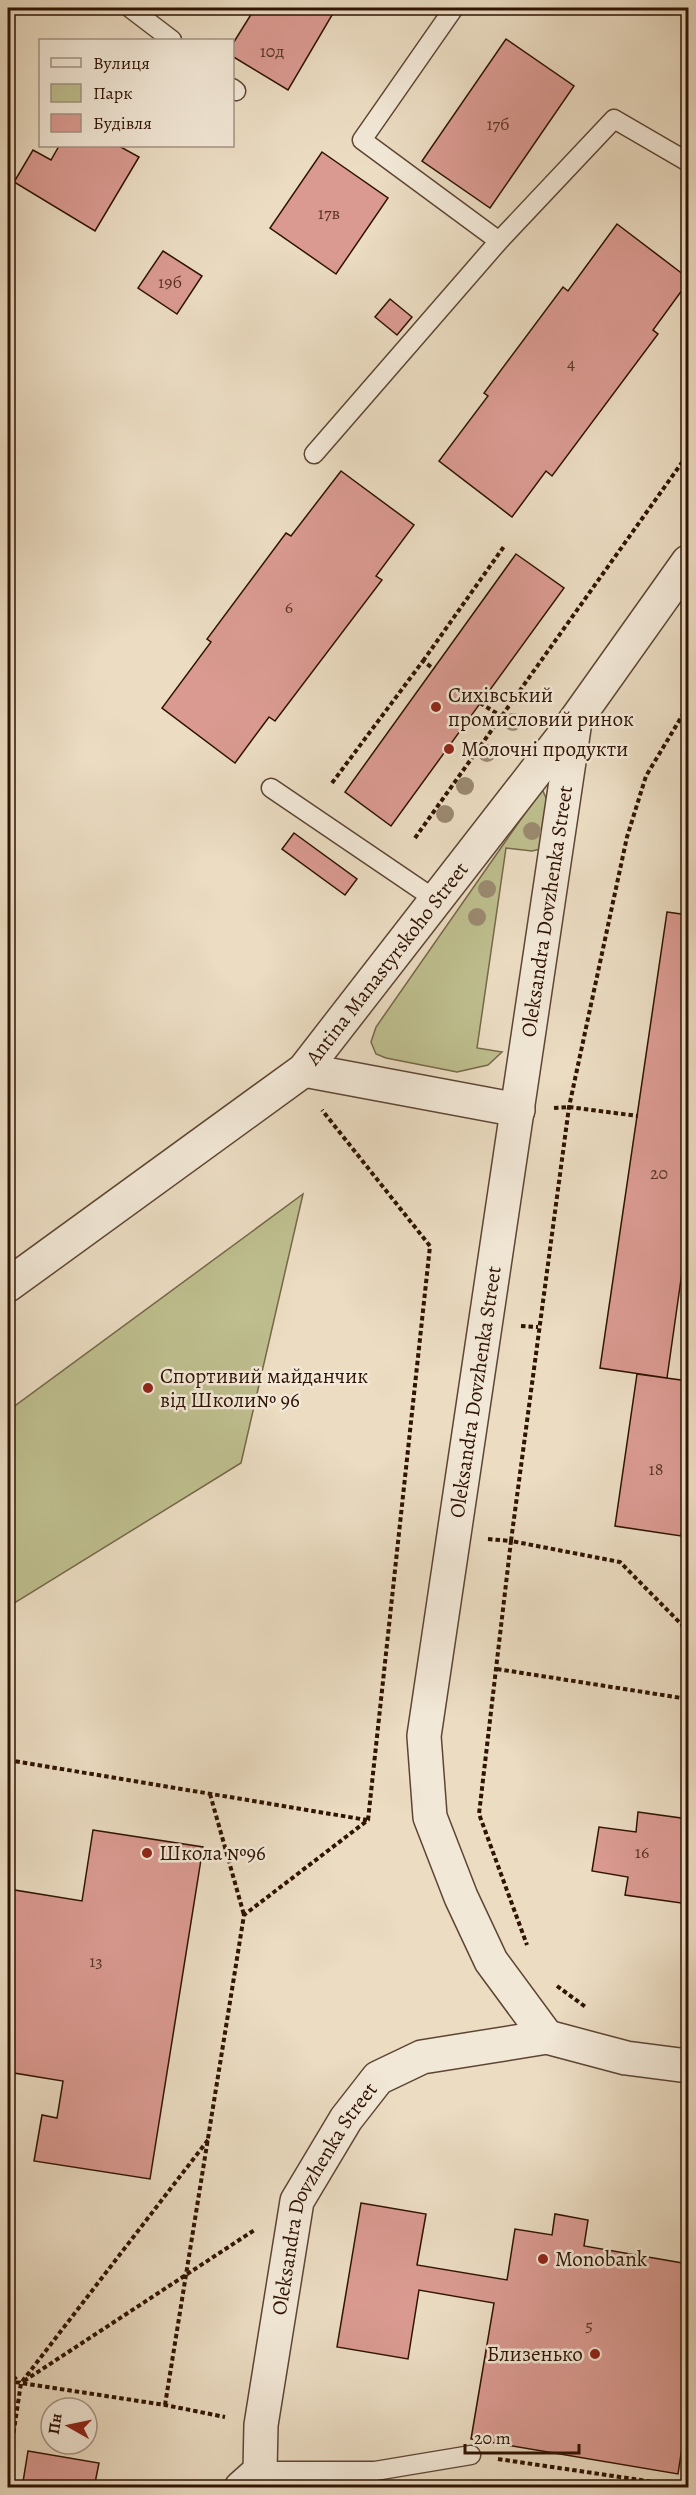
<svg xmlns="http://www.w3.org/2000/svg" width="696" height="2495" font-family="Alegreya,serif">
<style>
.green{fill:#bebe8e;stroke:#766848;stroke-width:1.5}
.building{fill:#da9a91;stroke:#2f1303;stroke-width:1.5}
.lines{fill:none;stroke-linecap:round;stroke-linejoin:round}
.service-casing{stroke:#5e4533;stroke-width:21}
.minor-casing{stroke:#5e4533;stroke-width:36}
.path{stroke:#2f1303;stroke-width:4;stroke-dasharray:4.5 3;stroke-linecap:butt}
.service{stroke:#f2e8d7;stroke-width:18}
.minor{stroke:#f2e8d7;stroke-width:33}
.tree{fill:#9b8a70}
.poi-dot{fill:#8f2418;stroke:#f2e8d7;stroke-width:2}
.labels{text-anchor:middle;stroke-width:5;stroke-linejoin:round;paint-order:stroke}
.number-label{font-size:18px;fill:#5a3526}
.poi-label{font-size:21px;fill:#2f1303;stroke:#f2e8d7;text-anchor:start}
.street-label{font-size:21px;fill:#2f1303;stroke:#f2e8d7}
</style>
<rect width="100%" height="100%" fill="#ebdcc2"/>
<filter id="stains"><feTurbulence type="fractalNoise" baseFrequency=".00333" numOctaves="4"/><feColorMatrix values="0 0 0 0 .2 0 0 0 0 .09 0 0 0 0 .02 0 0 0 .5 -.17"/></filter>
<radialGradient id="worn" r=".72"><stop offset=".6" stop-color="#630" stop-opacity="0"/><stop offset="1" stop-color="#630" stop-opacity=".3"/></radialGradient>
<path class="green" d="M542,789L547,800L541,849L532,851L506,848L477,1048L502,1052L488,1065L457,1072L386,1058L376,1054L371,1042L376,1027Z
M303,1194L241,1463L8,1607V1411Z"/>
<path class="building" d="M255,8H332L335,10L288,90L232,56V45Z
M506,39L574,86L490,208L422,161Z
M59,146H119L139,157L95,231L14,182L33,150L51,160Z
M322,152L388,198L336,274L270,228Z
M617,224L688,278V282L653,330L658,334L552,476L546,471L512,517L439,461L488,396L484,393L563,287L568,291Z
M163,251L202,276L177,314L138,288Z
M390,299L412,317L397,335L375,317Z
M341,471L414,525L376,576L382,580L275,721L269,717L235,763L162,708L211,642L207,639L286,533L291,536Z
M516,554L564,588L391,826L345,792Z
M294,833L357,879L345,895L282,849Z
M667,912L688,915V1230L667,1378L600,1368Z
M637,1374L688,1381V1486L681,1536L615,1526Z
M638,1812L688,1819V1904L625,1895L628,1877L592,1871L599,1827L636,1832Z
M93,1830L203,1847L150,2179L34,2161L42,2115L57,2118L63,2081L8,2072V1889L82,1901Z
M361,2203L426,2214L417,2265L507,2280L515,2229L552,2235L555,2214L588,2220L584,2246L688,2264V2407L678,2474L471,2439L494,2303L419,2290L408,2359L337,2347Z
M28,2451L99,2463L94,2488H22Z"/>
<g class="lines">
<g class="service-casing">
<path id="service" d="M130,8L172,40
M454,8L362,140L499,241L614,119L688,162
M232,88L236,91
M314,454L499,241
M271,788L436,900
M260,2471H375L471,2455"/>
</g>
<g class="minor-casing">
<g id="minor">
<path d="M304,1070L518,1110"/>
<path id="s1" d="M8,1285L304,1070L575,721L688,562"/>
<path id="s2" d="M547,2037L491,1961L461,1897L430,1817L424,1736L575,721"/>
<path id="s3" d="M241,2488L260,2471L261,2425L297,2201L346,2119L378,2078L422,2057L547,2037L626,2058L688,2066"/>
</g>
</g>
<path class="path" d="M423,661L505,545
M480,703L501,716
M688,706L646,776L627,837L569,1107L511,1541L620,1562L688,1631
M332,783L423,661L434,669
M415,838L688,454
M554,1108L569,1107L638,1116
M521,1326L538,1327
M488,1539L511,1541L479,1814L527,1945
M497,1669L688,1699
M8,1760L367,1820
M210,1794L244,1915
M557,1986L587,2008
M8,2371L20,2383
M8,2381L165,2405L225,2417
M24,2381L256,2229
M165,2405L244,1915L368,1820L430,1246L322,1110
M498,2459L688,2487
M8,2470L21,2383L208,2140"/>
<use href="#service" class="service"/>
<use href="#minor" class="minor"/>
</g>
<g class="tree">
<circle cx="513" cy="722" r="9"/>
<circle cx="487" cy="753" r="9"/>
<circle cx="465" cy="786" r="9"/>
<circle cx="445" cy="814" r="9"/>
<circle cx="532" cy="831" r="9"/>
<circle cx="487" cy="889" r="9"/>
<circle cx="477" cy="917" r="9"/>
</g>
<g class="poi-dot">
<circle cx="436" cy="707" r="6"/>
<circle cx="449" cy="749" r="6"/>
<circle cx="148" cy="1388" r="6"/>
<circle cx="147" cy="1853" r="6"/>
<circle cx="543" cy="2259" r="6"/>
<circle cx="595" cy="2354" r="6"/>
</g>
<g class="labels">
<g class="number-label">
<text x="272" y="57">10д</text>
<text x="498" y="130">17б</text>
<text x="329" y="219">17в</text>
<text x="170" y="288">19б</text>
<text x="571" y="369">4</text>
<text x="289" y="613">6</text>
<text x="659" y="1179">20</text>
<text x="656" y="1475">18</text>
<text x="642" y="1858">16</text>
<text x="96" y="1967">13</text>
<text x="589" y="2331">5</text>
</g>
<g class="poi-label">
<text x="448" y="702">Сихівський<tspan x="448" dy="24">промисловий ринок</tspan></text>
<text x="461" y="756">Молочні продукти</text>
<text x="160" y="1383">Спортивий майданчик<tspan x="160" dy="24">від Школи№ 96</tspan></text>
<text x="159" y="1860">Школа №96</text>
<text x="555" y="2266">Monobank</text>
<text x="583" y="2361" text-anchor="end">Близенько</text>
</g>
<g class="street-label">
<text dy="7" stroke="none"><textPath href="#s2" startOffset="1166">Oleksandra Dovzhenka Street</textPath></text>
<text dy="7" stroke="none"><textPath href="#s1" startOffset="501">Antina Manastyrskoho Street</textPath></text>
<text dy="7" stroke="none"><textPath href="#s2" startOffset="680">Oleksandra Dovzhenka Street</textPath></text>
<text dy="7" stroke="none"><textPath href="#s3" startOffset="310">Oleksandra Dovzhenka Street</textPath></text>
</g>
</g>
<rect width="696" height="2495" fill="none" stroke="#ebdcc2" stroke-width="30"/>
<rect x="9" y="9" width="678" height="2477" fill="none" stroke="#2f1303" stroke-width="3"/>
<rect x="15" y="15" width="666" height="2465" fill="none" stroke="#2f1303" stroke-width="1.5"/>
<rect x="39" y="39" width="195" height="108" fill="#f2e8d7" stroke="#a49382" stroke-width="1.5"/>
<rect x="51" y="58" width="30" height="9" fill="#f2e8d7" stroke="#a49382" stroke-width="1.5"/>
<text x="93" y="69" font-size="18" fill="#2f1303">Вулиця</text>
<rect x="51" y="84" width="30" height="18" fill="#bebe8e" stroke="#a49382" stroke-width="1.5"/>
<text x="93" y="99" font-size="18" fill="#2f1303">Парк</text>
<rect x="51" y="114" width="30" height="18" fill="#da9a91" stroke="#a49382" stroke-width="1.5"/>
<text x="93" y="129" font-size="18" fill="#2f1303">Будівля</text>
<g transform="translate(69 2426) rotate(279)"><circle r="28" fill="#f2e8d7" stroke="#a49382" stroke-width="1.5"/>
<path d="M0-4.5L10 22L0 15L-10 22Z" fill="#8f2418"/>
<text y="-9" font-size="16" font-weight="bold" text-anchor="middle" fill="#2f1303">Пн</text>
</g>
<path d="M465 2444v9h114v-9" fill="none" stroke="#2f1303" stroke-width="3"/>
<text x="474" y="2444" font-size="18" fill="#2f1303" stroke="#f2e8d7" stroke-width="4.5" paint-order="stroke">20 m</text>
<rect width="100%" height="100%" filter="url(#stains)"/>
<rect width="100%" height="100%" fill="url(#worn)"/>
</svg>
